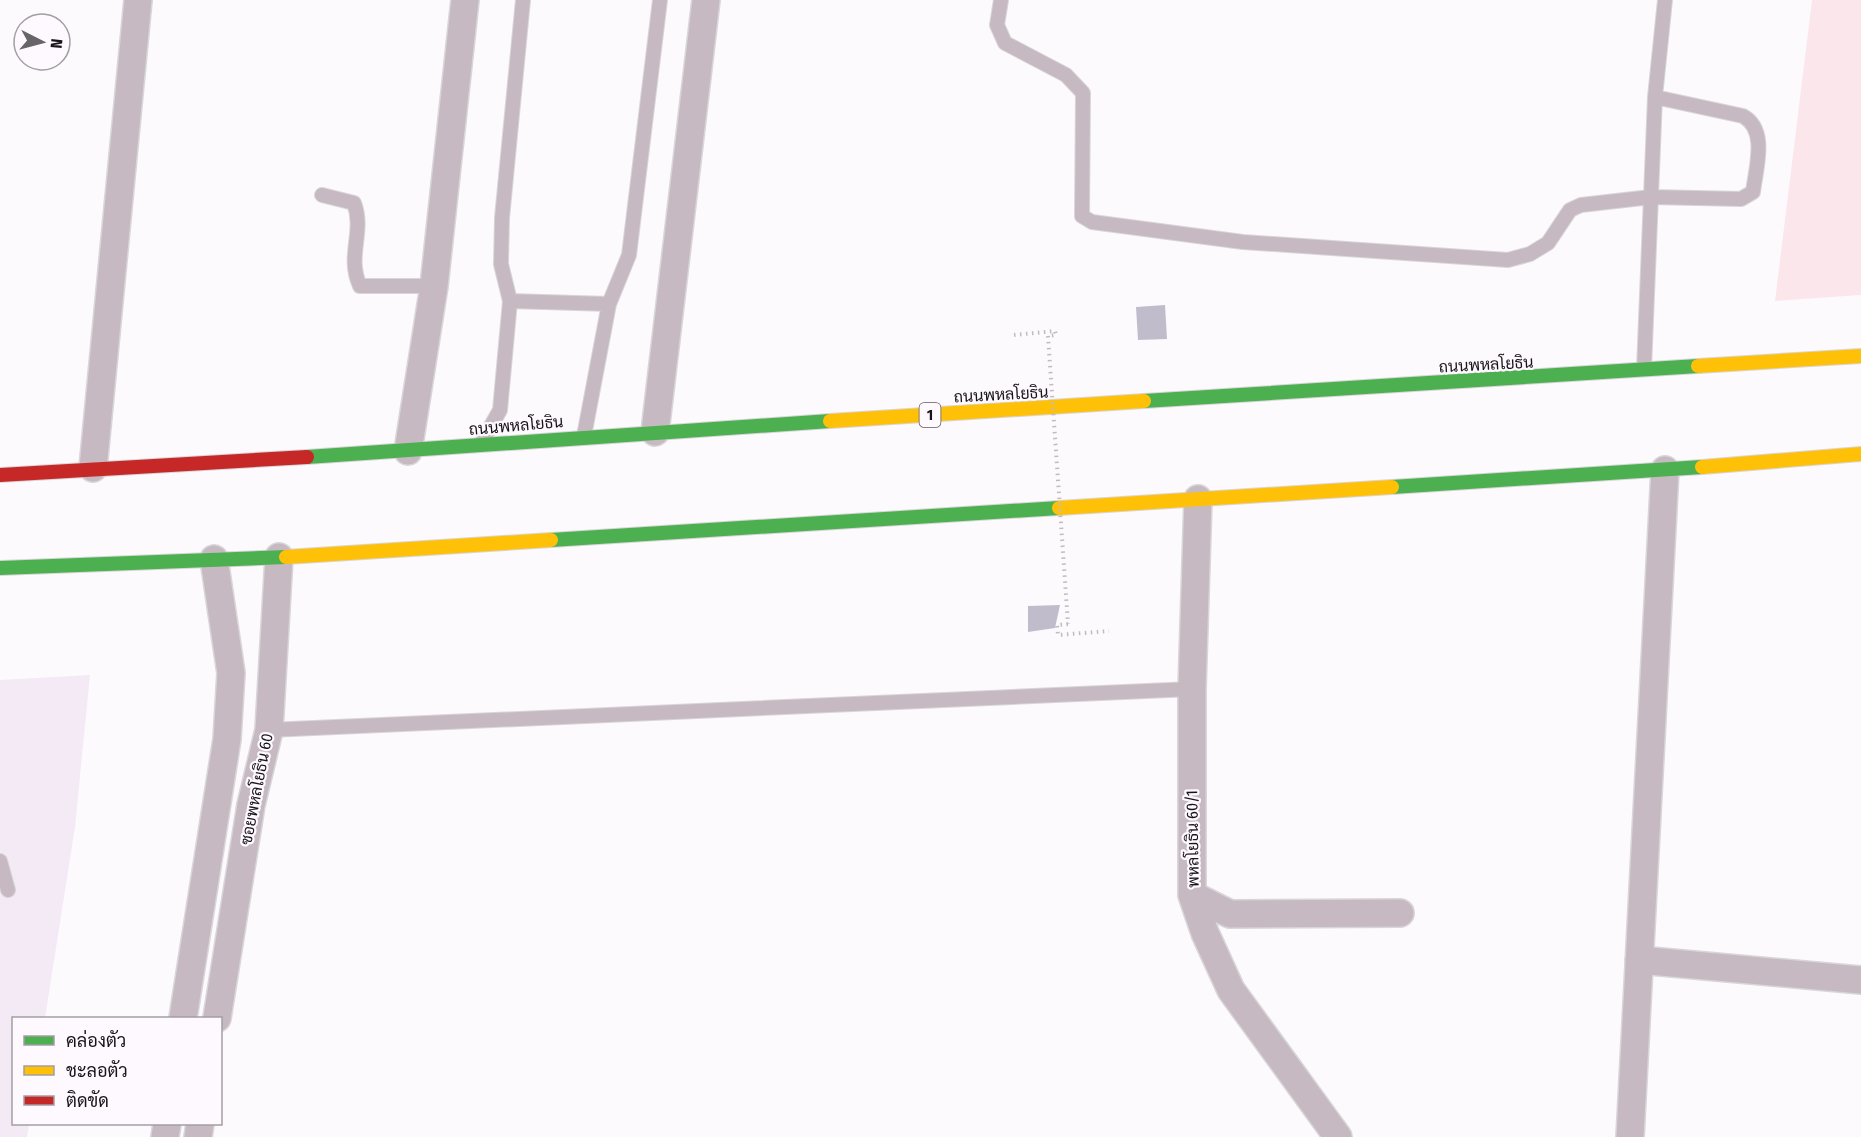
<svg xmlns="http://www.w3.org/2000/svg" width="1861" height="1137" font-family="'Fira Sans Condensed',Sarabun,sans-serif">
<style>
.built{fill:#f3eaf5}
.green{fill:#fbe7eb}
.building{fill:#c0bccb}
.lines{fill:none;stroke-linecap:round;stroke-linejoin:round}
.lane-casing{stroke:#d8d6d8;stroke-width:16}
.street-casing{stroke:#d8d6d8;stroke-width:30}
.fast-casing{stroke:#d8d6d8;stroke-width:16}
.slow-casing{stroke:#d8d6d8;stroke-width:16}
.jam-casing{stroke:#d8d6d8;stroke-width:16}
.path{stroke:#c2bac0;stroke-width:4;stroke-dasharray:1.5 4.5;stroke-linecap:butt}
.lane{stroke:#c6b9c2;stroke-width:14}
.street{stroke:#c6b9c2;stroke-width:27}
.fast{stroke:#4caf50;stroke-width:14}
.slow{stroke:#ffc107;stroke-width:14}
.jam{stroke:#c62828;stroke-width:14}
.path-bridge{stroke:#c2bac0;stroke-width:4;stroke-dasharray:1.5 4.5;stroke-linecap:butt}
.labels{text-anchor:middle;stroke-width:4.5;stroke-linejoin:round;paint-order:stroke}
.shield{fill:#fef9ff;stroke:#5d595d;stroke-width:1.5}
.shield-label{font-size:15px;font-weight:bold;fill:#181518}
.street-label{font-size:16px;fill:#181518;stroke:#fef9ff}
</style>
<rect width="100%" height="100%" fill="#fdfafe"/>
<path class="built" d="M90,675L75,827L45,1018H14V1124H29L27,1137H0V680Z"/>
<path class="green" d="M1812,0H1861V295L1775,301Z"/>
<path class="building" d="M1165,305L1167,339L1138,340L1136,307Z
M1060,605L1055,628L1028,632V606Z"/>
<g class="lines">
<g class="lane-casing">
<path id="lane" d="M1001,0L997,25L1005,43L1066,75L1083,93L1082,216L1092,222L1243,242L1508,260L1530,254L1548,243L1570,210L1581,205L1651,197L1741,199L1753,192C1756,167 1768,130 1743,116L1655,97
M322,195L354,203C365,232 346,256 360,286H434
M510,301L501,264L502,218L523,0
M609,304L629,255L660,0
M1644,369L1655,97L1665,0
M482,442L500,410L510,301L609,304L584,436
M269,730L1192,689
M0,861L8,890"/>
</g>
<g class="street-casing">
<path id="street" d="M655,432L706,0
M408,451L434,286L465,0
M93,468L138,0
M1198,499L1192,689V895L1205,933L1231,990L1338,1137
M1192,895L1230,914L1400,913
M1639,960L1861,980
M183,1018L227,739L231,673L214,559
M217,1018L251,805L269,730L279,557
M165,1137L167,1124
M198,1137L200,1124
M1630,1137L1665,470"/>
</g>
<g class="fast-casing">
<path id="fast" d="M1144,401L1698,366
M307,457L830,421
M1392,487L1702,467
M551,540L1059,508
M0,568L286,557"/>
</g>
<g class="slow-casing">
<path id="slow" d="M1698,366L1861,356
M830,421L1144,401
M1702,467L1861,454
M1059,508L1392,487
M286,557L551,540"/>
</g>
<g class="jam-casing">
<path id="jam" d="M0,475L307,457"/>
</g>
<path class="path" d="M1014,335L1055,331L1056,335L1048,336
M1068,624L1057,625L1058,635L1109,631"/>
<use href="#lane" class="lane"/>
<use href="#street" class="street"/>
<use href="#fast" class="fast"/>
<use href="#slow" class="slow"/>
<use href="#jam" class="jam"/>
<path class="path-bridge" d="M1048,336L1068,624"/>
</g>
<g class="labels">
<rect class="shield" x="919.5" y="403" width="21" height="24" rx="4.5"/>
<g class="shield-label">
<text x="930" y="420">1</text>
</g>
<g class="street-label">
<text transform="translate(1486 364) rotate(-3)" y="6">ถนนพหลโยธิน</text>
<text transform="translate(1001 394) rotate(-3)" y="6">ถนนพหลโยธิน</text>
<text transform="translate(516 425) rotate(-5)" y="6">ถนนพหลโยธิน</text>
<text transform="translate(256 789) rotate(-79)" y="6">ซอยพหลโยธิน 60</text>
<text transform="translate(1192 839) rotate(-91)" y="6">พหลโยธิน 60/1</text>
</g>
</g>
<rect x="12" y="1017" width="210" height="108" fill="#fef9ff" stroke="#a29ea3" stroke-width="1.5"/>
<rect x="24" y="1036" width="30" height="9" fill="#4caf50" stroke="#a29ea3" stroke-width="1.5"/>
<text x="66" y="1047" font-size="18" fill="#181518">คล่องตัว</text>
<rect x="24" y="1066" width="30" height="9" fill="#ffc107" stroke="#a29ea3" stroke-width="1.5"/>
<text x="66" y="1077" font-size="18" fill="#181518">ชะลอตัว</text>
<rect x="24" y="1096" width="30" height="9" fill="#c62828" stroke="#a29ea3" stroke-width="1.5"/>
<text x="66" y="1107" font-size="18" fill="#181518">ติดขัด</text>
<g transform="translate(42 42) rotate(96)"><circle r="28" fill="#fef9ff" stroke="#a29ea3" stroke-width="1.5"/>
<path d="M0-4.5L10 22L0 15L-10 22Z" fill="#686568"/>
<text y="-9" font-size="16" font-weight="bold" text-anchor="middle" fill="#181518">N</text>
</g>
</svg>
